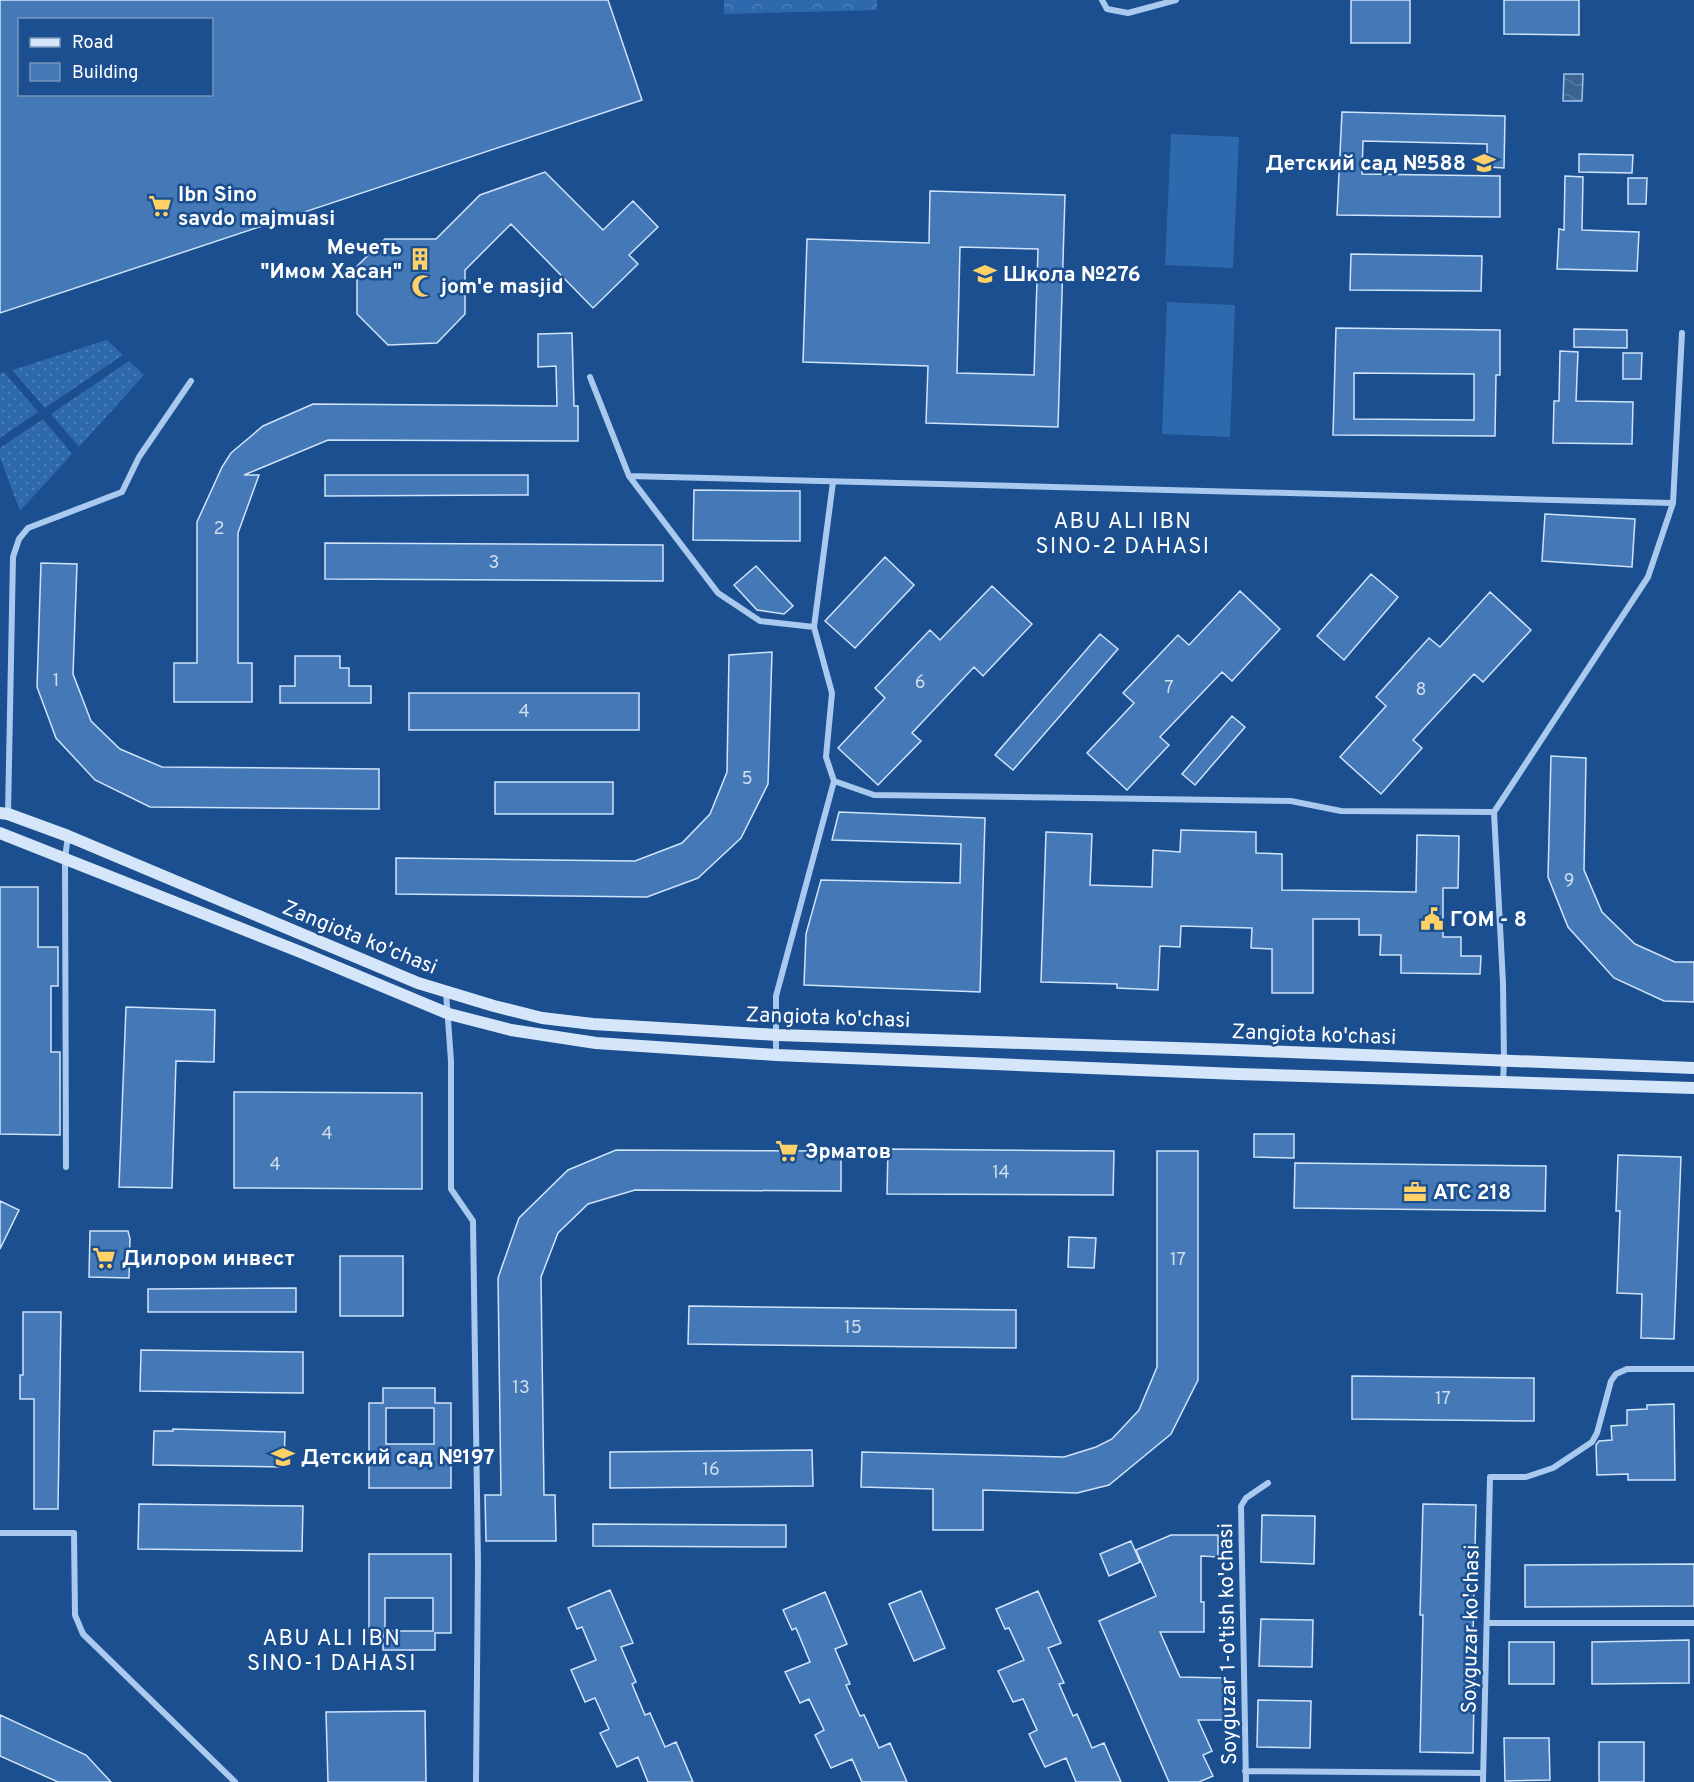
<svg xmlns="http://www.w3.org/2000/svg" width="1694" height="1782" font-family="Overpass,sans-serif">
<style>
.grass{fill:url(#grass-dots)}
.forest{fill:url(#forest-crowns)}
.pitch{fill:#2e69ad}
.water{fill:url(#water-waves);stroke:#9cc4f0;stroke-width:1.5}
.building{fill:#4478b7;stroke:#cfe3fa;stroke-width:1.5;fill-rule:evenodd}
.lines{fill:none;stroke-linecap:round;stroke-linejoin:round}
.minor{stroke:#a9c9ee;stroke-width:6}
.secondary{stroke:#d6e6fa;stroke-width:12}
.labels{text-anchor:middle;stroke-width:5;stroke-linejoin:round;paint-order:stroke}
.number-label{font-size:18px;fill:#d0dded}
.poi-label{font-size:21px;font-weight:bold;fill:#fff;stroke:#1b4f8f;text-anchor:start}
.street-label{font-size:21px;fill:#fff;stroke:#1b4f8f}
.neighbourhood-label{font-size:22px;letter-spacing:1.5px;fill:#fff;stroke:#1b4f8f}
</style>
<defs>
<pattern id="grass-dots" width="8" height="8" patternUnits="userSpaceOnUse" patternTransform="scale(1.5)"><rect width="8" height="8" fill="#2e69ad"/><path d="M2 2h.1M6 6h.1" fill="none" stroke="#4d80b9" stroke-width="1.8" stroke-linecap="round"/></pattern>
<pattern id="forest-crowns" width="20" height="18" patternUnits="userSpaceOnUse" patternTransform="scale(1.5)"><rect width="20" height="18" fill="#2e69ad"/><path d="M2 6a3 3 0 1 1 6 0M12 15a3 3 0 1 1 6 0" fill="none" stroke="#4d80b9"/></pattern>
<pattern id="water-waves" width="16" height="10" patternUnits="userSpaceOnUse" patternTransform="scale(1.5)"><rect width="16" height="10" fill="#3c6290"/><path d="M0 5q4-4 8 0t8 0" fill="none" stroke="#597aa1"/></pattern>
</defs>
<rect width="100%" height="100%" fill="#1b4f8f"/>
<path class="grass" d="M107,340L123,355L45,408L12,370Z
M129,361L144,375L79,447L51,414Z
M4,372L38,412L0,438V374Z
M43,419L72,454L20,511L0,458V448Z"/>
<path class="forest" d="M724,0H877V10L724,14Z"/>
<path class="pitch" d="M1171,134L1239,137L1233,268L1165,265Z
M1167,302L1235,305L1230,437L1162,434Z"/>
<path class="water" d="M1564,74H1583L1582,101H1563Z"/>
<path class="building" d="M0,0H608L642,100L0,313ZM20,20H212V94H20Z
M1351,0H1410V43H1351Z
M1504,0H1579V35L1504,34Z
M1342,112L1505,116L1504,168L1487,167V144L1363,141L1362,174L1500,176V217L1337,215Z
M1579,154L1633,155L1632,173L1579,172Z
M545,172L603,230L633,201L658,227L629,255L638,264L593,308L511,224L465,270V314L437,343L388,345L357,314V266L385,239H436L480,195Z
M1565,176L1583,177L1582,230L1639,232L1637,271L1557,269L1559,229L1564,230Z
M1628,178H1647L1646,204H1628Z
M930,191L1065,195L1058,427L926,423L928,366L803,362L807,239L929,243ZM960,247L1038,249L1034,375L957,373Z
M1351,254L1482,256L1481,291L1350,290Z
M1336,328L1500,330V375H1496L1495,436L1333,435ZM1354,373L1474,374V420L1354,419Z
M1574,329L1627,330V348L1574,347Z
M572,333L574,406H578V441L328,440L244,475H259L238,533V663H252V702H174V663H197V522L222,467L231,453L263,426L313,404L557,406L556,366L538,367V334Z
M1560,351L1578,352L1576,401L1633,402L1632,444L1553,443L1554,401H1559Z
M1623,353H1642L1641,379H1623Z
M325,475H528V495L325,496Z
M694,490L800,491V541L693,540Z
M1545,514L1635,519L1632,567L1542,561Z
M325,543L663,545V581L325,579Z
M885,557L914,585L855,648L825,621Z
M41,563L77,564L73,674L91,721L120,749L162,767L379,769V809L150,807L95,780L56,738L37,687Z
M756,566L793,606L784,614L757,610L734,585Z
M1371,574L1398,597L1344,660L1317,636Z
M992,586L1032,624L983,676L974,667L912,733L921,741L878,785L838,748L885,698L875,688L930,630L940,640Z
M1240,591L1280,629L1232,681L1222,672L1160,737L1169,745L1127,790L1087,753L1134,703L1123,693L1178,635L1189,645Z
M1490,592L1531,630L1483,682L1474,674L1413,740L1422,748L1381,794L1340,757L1386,706L1376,697L1429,638L1440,647Z
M1100,634L1118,649L1013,770L995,755Z
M772,652L768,784L741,838L698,878L647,897L396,894V858L635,861L682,843L710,814L727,772L729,655Z
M295,656H340V668H349V686H371V703H280V686H295Z
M409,693H639V730H409Z
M1232,716L1245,727L1195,785L1182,774Z
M1551,756L1586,758L1584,870L1602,912L1635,944L1675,962H1694V1002L1664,1001L1614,978L1568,927L1548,877Z
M495,782H613V814H495Z
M839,812L985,818L980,992L804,985L806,934L821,880L960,883L961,844L832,840Z
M1181,830L1256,832V853L1282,854V890L1416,892L1417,835L1459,836L1458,888H1443V937H1461V956H1481L1480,974L1401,973V955H1380L1381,935H1359V919H1313V993H1272V949L1251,948L1252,928L1181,926L1180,947L1160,946L1158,990L1117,988V984L1041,982L1046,832L1092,834L1090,885L1152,887L1153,850L1180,852Z
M0,887H38V947H58V986H51V1052H60V1135L0,1134Z
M126,1007L215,1010L214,1062L176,1061L172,1188L119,1187Z
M234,1092L422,1093V1189L234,1188Z
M1254,1134H1294V1158L1254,1157Z
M888,1149L1114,1151L1113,1195L887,1194Z
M616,1150L841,1151V1191L635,1190L588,1204L558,1233L541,1277L544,1495H555L556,1541H486L485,1495H501L498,1278L519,1218L568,1170Z
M1157,1151H1198V1380L1171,1434L1109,1485L1077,1493L983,1490V1530H933V1489L861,1487L862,1452L1064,1457L1096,1447L1112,1439L1139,1410L1157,1367Z
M1618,1155L1681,1157L1674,1339L1641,1338L1642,1294L1617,1293L1620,1211H1616Z
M1295,1163L1546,1166L1545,1211L1294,1208Z
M0,1201L19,1210L0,1249Z
M90,1231H128L130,1239L129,1278L89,1277Z
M1069,1237L1096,1238L1094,1268L1068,1267Z
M340,1256H403V1316H340Z
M296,1288V1312H148V1289Z
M689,1306L1016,1310V1348L688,1344Z
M23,1312H61L58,1509H34V1399H20V1375H23Z
M141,1350L303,1352V1393L140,1391Z
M1352,1376L1534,1378V1421L1352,1419Z
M383,1388H435V1403H451V1488H369V1403H383ZM386,1408H434V1444H386Z
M1674,1404L1675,1480H1628V1474L1597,1475L1596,1445L1599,1441L1612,1440L1611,1426L1627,1425V1410L1647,1409V1405Z
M173,1429L285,1432L284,1467L153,1465L154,1431H173Z
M812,1450L813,1486L610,1488V1452Z
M139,1504L303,1506L302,1551L138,1549Z
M1423,1504L1476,1505L1473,1636L1475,1637L1473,1753L1420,1752L1423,1615H1420Z
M1262,1515L1315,1516L1314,1564L1261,1562Z
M593,1524L786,1525V1547L593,1546Z
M1171,1535H1218V1557L1201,1556V1602H1204V1632H1160L1180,1677L1225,1678L1224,1720H1198L1212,1751L1203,1755L1213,1776L1199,1782H1169L1099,1621L1156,1596L1136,1550Z
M1131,1541L1140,1562L1109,1576L1100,1554Z
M369,1554H451V1633H435V1650H383V1633H369ZM385,1598H433V1631H385Z
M1694,1564V1606L1525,1607V1565Z
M610,1590L633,1643L621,1647L636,1682L632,1684L645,1715L650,1713L665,1747L676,1742L693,1782H648L638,1757L617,1767L600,1733L609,1729L595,1698L585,1702L571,1670L596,1660L582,1627L577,1629L568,1608Z
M921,1591L945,1648L914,1661L889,1604Z
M1038,1591L1061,1643L1048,1648L1064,1683L1059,1684L1073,1716L1077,1714L1092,1748L1104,1743L1121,1782H1076L1066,1758L1045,1767L1029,1734L1037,1730L1023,1699L1013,1702L998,1671L1024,1660L1009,1628L1005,1629L996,1609Z
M825,1592L847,1644L835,1649L850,1684L846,1685L860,1716L864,1715L879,1748L890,1743L907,1782H862L852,1759L831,1768L815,1735L824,1730L809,1699L800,1703L785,1672L810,1662L796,1628L792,1630L783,1610Z
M1261,1619L1313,1620L1312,1667L1259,1666Z
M1689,1640V1683L1592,1684V1642Z
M1509,1642H1554V1684H1509Z
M1258,1700L1311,1701L1310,1748L1257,1747Z
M425,1711L426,1782H328L326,1712Z
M0,1715L86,1755L111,1782H58L0,1756Z
M1504,1738H1549L1550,1780L1505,1781Z
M1599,1742H1644V1782H1599Z"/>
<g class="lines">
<path class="minor" d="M1102,0L1107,9L1128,13L1176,0
M590,377L629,476L718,593L760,621L814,627L832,693L826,757L834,781L874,795L1291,801L1341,811L1494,812
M629,476L1673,503
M814,627L833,482
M8,814L13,557L19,539L28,528L122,492L139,457L191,381
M446,992L451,1061V1189L473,1221L478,1564L476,1782
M776,1055V996L834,781
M1503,1082L1504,1061L1503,983L1494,812L1648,577L1673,503L1682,333
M66,1167L65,858L68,836
M0,1533H74L75,1615L83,1634L235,1782
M1487,1623H1694
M1245,1771L1483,1773
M1246,1782L1241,1506L1246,1498L1268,1483
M1483,1782L1490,1477H1526L1553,1468L1592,1442L1597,1433L1611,1381L1616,1374L1627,1369H1694"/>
<path class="secondary" d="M0,813L8,814L68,836L418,983L494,1006L542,1018L593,1024L777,1035L1236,1050L1694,1068
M0,833L303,953L449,1014L511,1030L596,1043L776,1055L1237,1074L1694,1088"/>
</g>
<defs>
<g id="school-bare" transform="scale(1.8)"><path d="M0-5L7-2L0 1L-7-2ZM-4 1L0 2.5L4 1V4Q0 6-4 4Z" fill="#ffd166" stroke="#1b4f8f" stroke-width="2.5" paint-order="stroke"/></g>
<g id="supermarket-bare" transform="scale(1.8)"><path d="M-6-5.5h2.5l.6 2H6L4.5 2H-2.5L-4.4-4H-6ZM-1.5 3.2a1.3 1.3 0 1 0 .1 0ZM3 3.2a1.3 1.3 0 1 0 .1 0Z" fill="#ffd166" stroke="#1b4f8f" stroke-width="2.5" paint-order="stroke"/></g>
<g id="building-bare" transform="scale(1.8)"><path d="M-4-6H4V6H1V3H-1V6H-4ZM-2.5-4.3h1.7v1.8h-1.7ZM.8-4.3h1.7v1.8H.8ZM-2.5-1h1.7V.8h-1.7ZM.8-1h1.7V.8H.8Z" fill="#ffd166" stroke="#1b4f8f" stroke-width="2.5" paint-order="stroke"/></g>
<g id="mosque-bare" transform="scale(1.8)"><path d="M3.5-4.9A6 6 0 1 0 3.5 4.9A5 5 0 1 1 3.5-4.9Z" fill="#ffd166" stroke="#1b4f8f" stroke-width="2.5" paint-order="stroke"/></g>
<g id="civic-bare" transform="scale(1.8)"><path d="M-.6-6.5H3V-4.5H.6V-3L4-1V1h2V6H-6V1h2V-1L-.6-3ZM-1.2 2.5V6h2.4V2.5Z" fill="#ffd166" stroke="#1b4f8f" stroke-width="2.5" paint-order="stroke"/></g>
<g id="office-bare" transform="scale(1.8)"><path d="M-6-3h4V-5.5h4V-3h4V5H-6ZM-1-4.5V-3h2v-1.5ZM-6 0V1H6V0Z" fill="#ffd166" stroke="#1b4f8f" stroke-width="2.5" paint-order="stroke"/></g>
</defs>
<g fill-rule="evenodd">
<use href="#school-bare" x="1484" y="163"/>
<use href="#supermarket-bare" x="160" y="206"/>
<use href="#building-bare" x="420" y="259"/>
<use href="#school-bare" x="985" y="274"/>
<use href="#mosque-bare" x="423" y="286"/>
<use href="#civic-bare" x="1432" y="919"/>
<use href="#supermarket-bare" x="787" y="1151"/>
<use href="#office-bare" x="1415" y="1192"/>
<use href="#supermarket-bare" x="104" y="1258"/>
<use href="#school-bare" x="283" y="1457"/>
</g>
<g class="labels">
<g class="number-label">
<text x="219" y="534">2</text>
<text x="494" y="568">3</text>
<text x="56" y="686">1</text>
<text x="920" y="688">6</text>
<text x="1169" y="693">7</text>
<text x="1421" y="695">8</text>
<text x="524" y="717">4</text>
<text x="747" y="784">5</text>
<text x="1569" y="886">9</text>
<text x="327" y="1139">4</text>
<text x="275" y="1170">4</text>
<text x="1001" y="1178">14</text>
<text x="1178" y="1265">17</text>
<text x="853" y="1333">15</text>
<text x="521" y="1393">13</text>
<text x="1443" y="1404">17</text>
<text x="711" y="1475">16</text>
</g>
<g class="poi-label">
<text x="1466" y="170" text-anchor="end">Детский сад №588</text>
<text x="178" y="201">Ibn Sino<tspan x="178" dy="24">savdo majmuasi</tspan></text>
<text x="402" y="254" text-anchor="end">Мечеть<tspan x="402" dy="24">"Имом Хасан"</tspan></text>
<text x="1003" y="281">Школа №276</text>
<text x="441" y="293">jom'e masjid</text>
<text x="1450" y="926">ГОМ - 8</text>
<text x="805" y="1158">Эрматов</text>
<text x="1433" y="1199">АТС 218</text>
<text x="122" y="1265">Дилором инвест</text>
<text x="301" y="1464">Детский сад №197</text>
</g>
<g class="street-label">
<text transform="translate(360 937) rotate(22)" y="7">Zangiota ko'chasi</text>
<text transform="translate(828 1017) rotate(2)" y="7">Zangiota ko'chasi</text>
<text transform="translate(1314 1034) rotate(2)" y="7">Zangiota ko'chasi</text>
<text transform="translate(1470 1629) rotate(-89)" y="7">Soyguzar ko'chasi</text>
<text transform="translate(1227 1644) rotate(-91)" y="7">Soyguzar 1-o'tish ko'chasi</text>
</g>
<g class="neighbourhood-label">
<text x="1123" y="528">ABU ALI IBN<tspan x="1123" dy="25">SINO-2 DAHASI</tspan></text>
<text x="332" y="1645">ABU ALI IBN<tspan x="332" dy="25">SINO-1 DAHASI</tspan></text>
</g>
</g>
<rect x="18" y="18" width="195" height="78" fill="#1b4f8f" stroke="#7695bc" stroke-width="1.5"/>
<rect x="30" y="38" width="30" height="9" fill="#d6e6fa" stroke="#7695bc" stroke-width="1.5"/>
<text x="72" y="48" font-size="18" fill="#ffffff">Road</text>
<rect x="30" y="63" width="30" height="18" fill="#4478b7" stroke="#7695bc" stroke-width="1.5"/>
<text x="72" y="78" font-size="18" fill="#ffffff">Building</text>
</svg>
